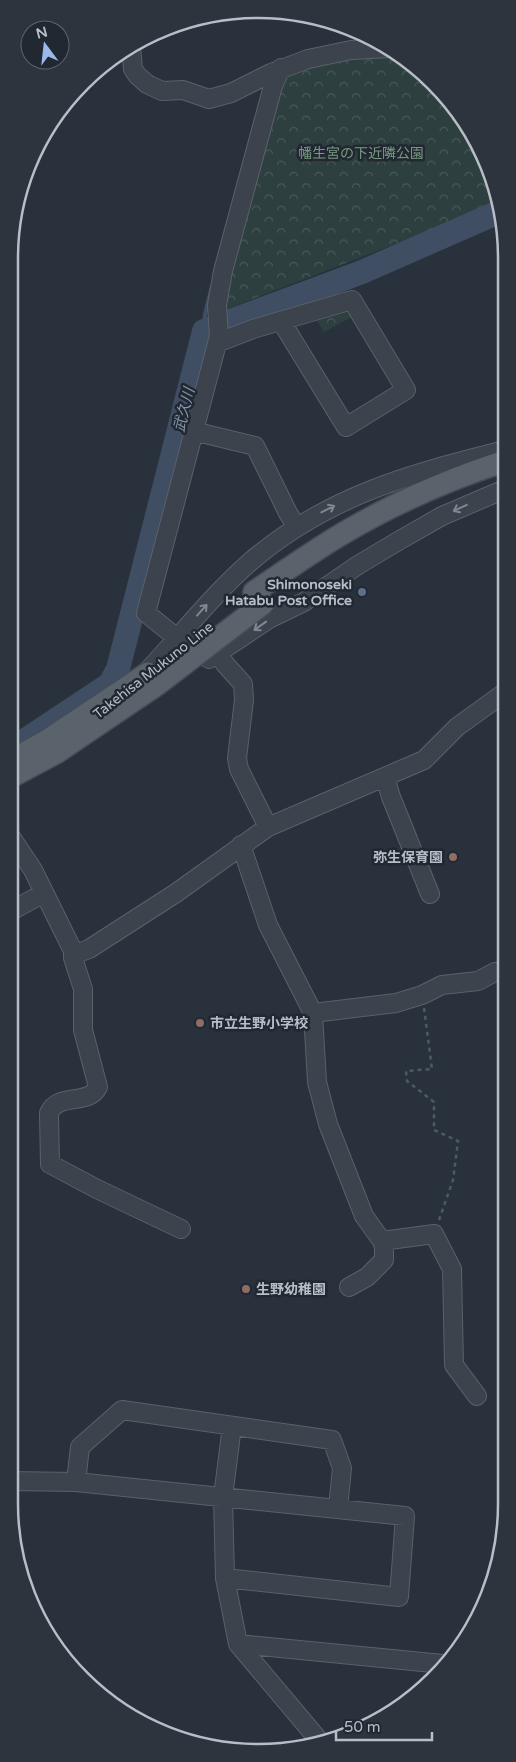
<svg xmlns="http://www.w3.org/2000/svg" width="516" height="1762" font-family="'Varela Round','Noto Sans JP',sans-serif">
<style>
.park{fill:url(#park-crowns)}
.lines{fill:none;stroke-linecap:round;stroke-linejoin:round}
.stream{stroke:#404e63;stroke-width:4}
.river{stroke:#404e63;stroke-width:24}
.minor-casing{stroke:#5a616a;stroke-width:20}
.major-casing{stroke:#454c56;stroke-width:24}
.path{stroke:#4c5c5e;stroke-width:2.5;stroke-dasharray:4 4;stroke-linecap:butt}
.minor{stroke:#3c434d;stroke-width:18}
.major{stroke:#5a626c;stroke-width:21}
.major-bridge-casing{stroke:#454c56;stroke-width:24;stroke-linecap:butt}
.major-bridge{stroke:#5a626c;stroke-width:21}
.oneway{stroke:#808790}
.service-dot{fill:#5c6f8a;stroke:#212832;stroke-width:2}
.education-dot{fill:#8d6e63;stroke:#212832;stroke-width:2}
.labels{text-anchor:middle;stroke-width:5;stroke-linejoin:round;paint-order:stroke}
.park-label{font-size:14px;fill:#799a81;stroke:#212832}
.poi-label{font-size:14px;font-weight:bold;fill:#b8bec7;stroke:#212832;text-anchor:end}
.street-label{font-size:14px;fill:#b8bec7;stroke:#212832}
.water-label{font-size:15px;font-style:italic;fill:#8494ab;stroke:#212832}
.rim{fill:none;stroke:#b8bec7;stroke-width:2.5}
</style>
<defs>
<pattern id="park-crowns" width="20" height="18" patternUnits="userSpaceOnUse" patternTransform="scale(1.25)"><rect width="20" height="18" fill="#2d3f3f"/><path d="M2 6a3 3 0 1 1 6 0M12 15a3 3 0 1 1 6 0" fill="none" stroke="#495959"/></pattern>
</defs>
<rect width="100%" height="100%" fill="#28313c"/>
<path class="park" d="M396,53L445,93L488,162L498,199L429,231L227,309V273L283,77L341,56Z
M344,311L354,316L324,332L315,318Z"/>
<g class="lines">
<path class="stream" d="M204,331L205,314L212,286"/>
<path class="river" d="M12,749L110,684L118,669L204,331L362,272L501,211"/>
<g class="minor-casing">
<path id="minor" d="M131,46L133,69L137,75L147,84L162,91L183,90L209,99L231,93L271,73L308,59L351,50L390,48
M217,343L253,329L352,300L406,390L346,427L281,321
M193,431L255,446L288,513L297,527
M209,659L269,619L304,602L358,565L400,540L442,516L505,489
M138,681C176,642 209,598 250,562C327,496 409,474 505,450
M385,777L391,797L430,894
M268,827L239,769L237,758L244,700L243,684L225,664L219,654L177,638L146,613L219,336L217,305L223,271L273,86L281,68
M11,837L33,870L73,951V958L83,989V1030L98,1087C89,1106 58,1092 49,1113L50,1164L97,1189L181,1229
M241,845L268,925L313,1013L317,1082L328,1124L364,1216L382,1241L384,1247V1260L367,1277L349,1287
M11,911L44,893
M73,951L81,952L89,949L176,893L268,827L424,760L457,727L504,693
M313,1013L396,1003L422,995L442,985L478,981L495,972L504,971
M382,1241L434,1234L452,1269L454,1365L477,1396
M232,1426L223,1497L225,1578L238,1644L323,1745
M9,1481L76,1482L405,1516L399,1597L225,1578
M76,1482L80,1447L122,1410L332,1440L342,1468L338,1508
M238,1644L443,1664"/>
</g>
<g class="major-casing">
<path id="major" d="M254,592C282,573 309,554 337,537C390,505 446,480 505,461"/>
</g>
<path class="path" d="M424,1008L432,1069L406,1071L407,1081L434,1102V1130L458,1141L453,1180L439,1220"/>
<use href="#minor" class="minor"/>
<use href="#major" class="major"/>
<g class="major-bridge-casing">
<path id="major-bridge" d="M12,760L46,741L148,673
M11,777L56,753L158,684L264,603"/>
</g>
<use href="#major-bridge" class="major-bridge"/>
</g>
<defs><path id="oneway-shaft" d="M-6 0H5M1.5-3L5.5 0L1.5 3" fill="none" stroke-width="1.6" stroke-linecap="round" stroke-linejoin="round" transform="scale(1.25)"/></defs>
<g class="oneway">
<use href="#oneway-shaft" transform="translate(460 508) rotate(155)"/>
<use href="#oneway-shaft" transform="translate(328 509) rotate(-27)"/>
<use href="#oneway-shaft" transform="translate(202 610) rotate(-48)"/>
<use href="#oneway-shaft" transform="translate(260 626) rotate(144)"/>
</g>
<circle class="service-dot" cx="362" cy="592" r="5"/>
<g class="education-dot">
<circle cx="453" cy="857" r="5"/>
<circle cx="200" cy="1023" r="5"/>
<circle cx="246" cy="1289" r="5"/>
</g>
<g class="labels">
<g class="park-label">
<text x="361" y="158">幡生宮の下近隣公園</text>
</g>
<g class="poi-label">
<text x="352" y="589">Shimonoseki<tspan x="352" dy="16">Hatabu Post Office</tspan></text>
<text x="443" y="862">弥生保育園</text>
<text x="210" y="1028" text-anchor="start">市立生野小学校</text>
<text x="256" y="1294" text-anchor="start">生野幼稚園</text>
</g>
<g class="street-label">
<text transform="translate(153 670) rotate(-38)" y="5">Takehisa Mukuno Line</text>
</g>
<g class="water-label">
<text transform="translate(184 410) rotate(-76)" y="5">武久川</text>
</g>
</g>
<path d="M0 0H516V1762H0ZM258 18H258A240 240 0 0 1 498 258V1504A240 240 0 0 1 258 1744H258A240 240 0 0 1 18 1504V258A240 240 0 0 1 258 18Z" fill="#2d343e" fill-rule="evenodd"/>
<path class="rim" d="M258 18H258A240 240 0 0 1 498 258V1504A240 240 0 0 1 258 1744H258A240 240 0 0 1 18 1504V258A240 240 0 0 1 258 18Z"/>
<g transform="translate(45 45) rotate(345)"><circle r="24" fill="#212832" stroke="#5d646e"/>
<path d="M0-4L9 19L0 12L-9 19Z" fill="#99b9eb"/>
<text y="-8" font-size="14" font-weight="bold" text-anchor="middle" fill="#b8bec7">N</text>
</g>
<path d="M336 1732v8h96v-8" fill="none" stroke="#b8bec7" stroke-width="2.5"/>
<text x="344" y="1732" font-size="15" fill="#b8bec7" stroke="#212832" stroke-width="4" paint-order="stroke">50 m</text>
</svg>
